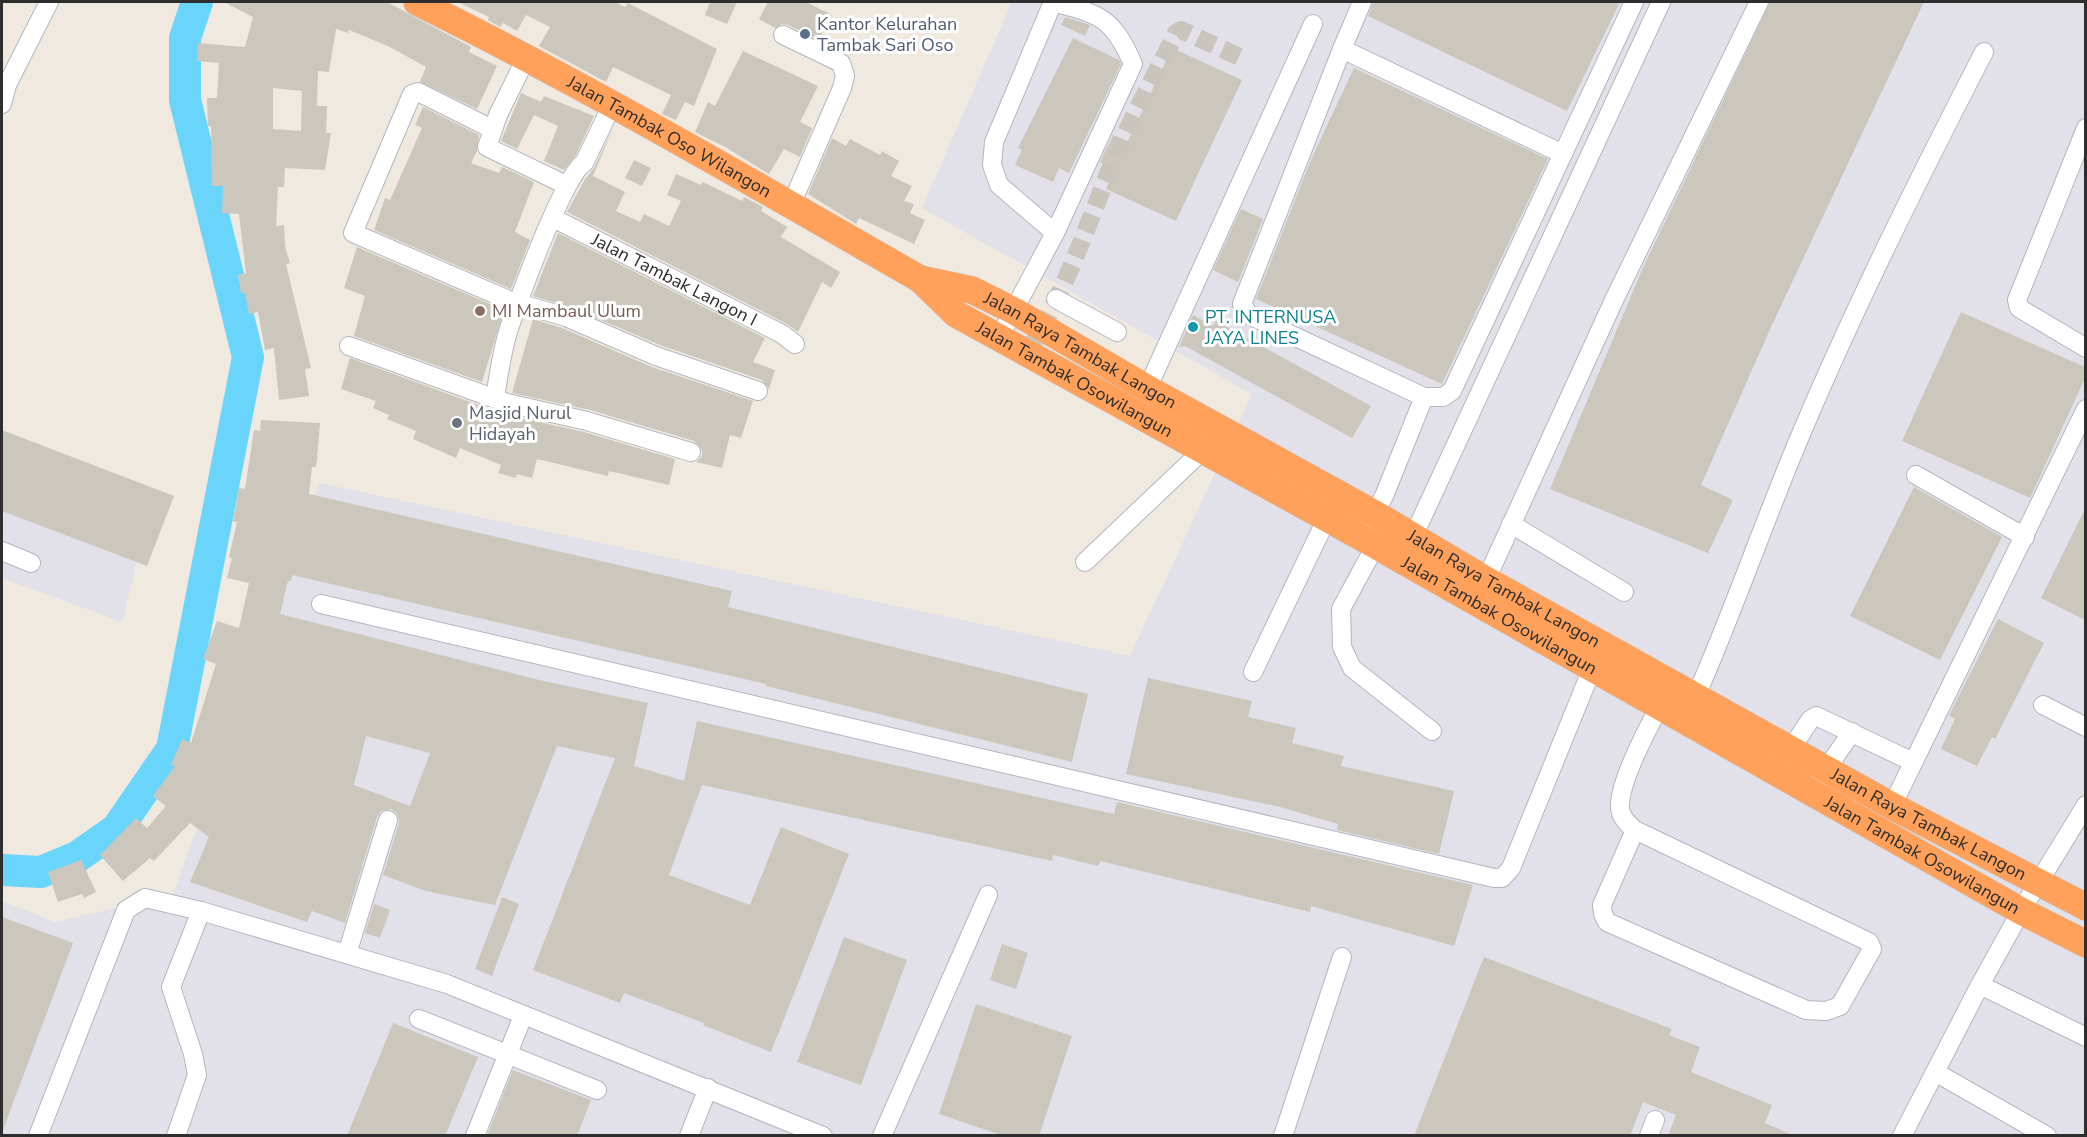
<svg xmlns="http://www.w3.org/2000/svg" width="2087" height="1137" font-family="'Nunito Sans',sans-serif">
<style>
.industrial{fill:#e2e0e8}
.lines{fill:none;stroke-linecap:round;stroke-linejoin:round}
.river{stroke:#6ad5fb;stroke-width:32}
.building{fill:#cbc7bd;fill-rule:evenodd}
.minor-tunnel{stroke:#c9c4bc;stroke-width:18;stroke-dasharray:18 9;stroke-linecap:butt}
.minor-casing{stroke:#b3b6c2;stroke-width:20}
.highway-casing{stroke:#c9c9c9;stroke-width:28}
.minor{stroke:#fff;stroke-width:18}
.highway{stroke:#ffa15b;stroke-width:27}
.service-dot{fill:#5c6f8a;stroke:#fff;stroke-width:2}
.education-dot{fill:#8d6e63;stroke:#fff;stroke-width:2}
.culture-dot{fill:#0f9aa8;stroke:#fff;stroke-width:2}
.worship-dot{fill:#6b7280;stroke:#fff;stroke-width:2}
.labels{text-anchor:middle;stroke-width:6;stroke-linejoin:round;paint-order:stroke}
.service-label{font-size:18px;fill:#4e5e75;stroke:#fff;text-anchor:start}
.street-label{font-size:18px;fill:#2e2e2e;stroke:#fff}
.education-label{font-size:18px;fill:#785e54;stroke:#fff;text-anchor:start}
.culture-label{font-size:18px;fill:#0d838f;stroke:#fff;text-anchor:start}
.worship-label{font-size:18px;fill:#5b616d;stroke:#fff;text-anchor:start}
</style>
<rect width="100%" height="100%" fill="#f0e9df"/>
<path class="industrial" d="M1012,2H2085V1135H2V901L55,922L173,895L319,483L1130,656L1252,394L922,208Z
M2,435L154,493L122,622L2,578Z"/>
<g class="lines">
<path class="river" d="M2,870L41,872L77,857L117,829L172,749L248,357L185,100V38L197,2"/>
</g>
<path class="building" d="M224,2H387L471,47L469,52L497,66L477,109L420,82L426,67L388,46L349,30L348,33L336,29L329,72L318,71L317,106H327L326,133H331L325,170L285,168L284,187H278L276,226L284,225L285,246L290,263L286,264L311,368L305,369L309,396L279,400L274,348L265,350L258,312L249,314L245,293H241L238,275L246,273L239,214L222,213L223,186H212L211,126H208L207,98H217L219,63L197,61L198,43L245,47L253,17ZM273,88L302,91L301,131L273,129Z
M458,2H615L625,7L628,3L717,49L694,106L685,102L676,120L662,114L671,95L613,67L606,82L539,46L550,27L526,15L517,31L503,23L500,27L488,20L489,17Z
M710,2H737L727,24L705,15Z
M768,2H806L832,15L819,40L788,25L782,24L775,28L759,19Z
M1373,2H1620L1567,111L1368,16Z
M1770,2H1924L1771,327L1701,485L1733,500L1708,553L1550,489L1642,270Z
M1065,17L1090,25L1085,36L1061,25Z
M1073,38L1119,60L1121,64L1069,173L1059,168L1053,182L1015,165L1022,150L1018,148Z
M1172,48L1242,80L1176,221L1106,189L1115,170L1100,162L1113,135L1128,141Z
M743,51L818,86L800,122L812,128L800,157L784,149L769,174L727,148L695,132L708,102L715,106Z
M1354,68L1548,159L1442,384L1256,299L1310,162Z
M521,93L541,102L544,96L594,116L575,157L564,170L544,161L558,126L534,115L517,149L501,141Z
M423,107L479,135L477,151L471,163L499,173L502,167L534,182L515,232L530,240L511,289L374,230L385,198L390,200L422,128L415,125Z
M614,126L593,176L625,192L616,211L640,222L644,214L669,226L681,201L667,195L676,174L701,185L703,182L742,201L744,197L763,207L761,211L787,227L781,237L840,272L831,288L822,282L798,332L787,324L567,212L585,179L594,168Z
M832,138L846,146L850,139L880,155L882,151L899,161L891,176L912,186L904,201L914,204L910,213L925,220L914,244L859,218L856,224L808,194Z
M634,160L651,168L642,186L625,178Z
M1241,209L1263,219L1238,282L1213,270Z
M558,233L765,338L753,362L775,370L769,389L762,380L660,345L570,307L533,296Z
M357,247L504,310L482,382L354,336L365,296L344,288Z
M1961,312L2085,367V378L2030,498L1902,441Z
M1193,315L1213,326L1216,321L1371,406L1352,438L1185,346L1179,347Z
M533,319L562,328L652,367L753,401L741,438L730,435L722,468L696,462L702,456V450L694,441L590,410L512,393Z
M350,358L503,414L584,432L675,459L669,485L609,471L608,476L537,459L532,478L517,474L516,478L498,473L501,465L460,448L456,458L413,439L416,431L387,419L389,415L373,408L376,401L341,389Z
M261,420L320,423L317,459L316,467H312L309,494L732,591L728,607L1088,694L1072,762L766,686V684L292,575L291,581H288L280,614L539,680L648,703L634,766L684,781L697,721L1114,814L1117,802L1473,885L1454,946L1311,906L1310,912L1100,861L1098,866L1053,855L1052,861L702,785L669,875L750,905L781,827L849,854L771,1052L703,1025L704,1023L624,993L620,1003L533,970L615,758L557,746L495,905L426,891L383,875L399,823L397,813L391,809L381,811L377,817L345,923L312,911L307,922L190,882L209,837L190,823L154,861L150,858L123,881L100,855L136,818L147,828L166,806L153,796L175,766L171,765L182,739L191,743L216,664L203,659L217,621L239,628L249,583L227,578L232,558L229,557L237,522L233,521L239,488L245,489L254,430L260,431ZM366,736L430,753L410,806L354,785Z
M2,430L174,496L147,566L2,511Z
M1914,487L2002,537L1940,660L1850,616Z
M2085,509V620L2041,598Z
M1998,619L2044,643L1995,739L1992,737L1977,766L1941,749L1955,719L1949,715Z
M1148,678L1252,701L1248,717L1296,728L1292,743L1344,756L1341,766L1454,791L1439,854L1337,830L1338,824L1280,807L1126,774Z
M81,860L96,892L84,898L82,894L58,902L48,872Z
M502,897L519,904L492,976L475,969Z
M374,904L390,910L380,938L365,933Z
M2,917L73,943L3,1130H2Z
M844,937L907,960L861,1085L797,1062Z
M1002,944L1028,953L1016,989L990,980Z
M1484,957L1672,1029L1669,1035L1700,1047L1691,1072L1772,1105L1765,1123L1795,1136H1668L1676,1115L1643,1102L1630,1136H1414Z
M976,1004L1072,1036L1039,1136H1004L939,1114Z
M393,1023L478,1057L445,1136H347Z
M513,1070L591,1100L577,1136H487Z"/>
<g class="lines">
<path class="minor-tunnel" d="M1027,353C1063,296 1085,232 1110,169C1129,122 1154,78 1176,33L1181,30L1242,58"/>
<g class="minor-casing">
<g id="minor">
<path d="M1052,2C1099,14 1112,16 1133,64L1055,233L999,185L992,165L994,142L1053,2"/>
<path d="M783,35L841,63L845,76L842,88L791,205"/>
<path d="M1342,49L1362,2"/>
<path d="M527,56L498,115L487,147L566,185"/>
<path d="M2,104L7,85L49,2"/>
<path d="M2086,128L2017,300L2019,308L2086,348"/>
<path d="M492,129L418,92L412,94L353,233L511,301L566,317L656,356L758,391"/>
<path id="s1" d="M553,218L782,334L795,344"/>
<path d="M1056,299L1117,332"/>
<path d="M999,338L1055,233"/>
<path d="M349,346L507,403L587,421L691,452"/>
<path d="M1424,397L1249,315L1242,304L1342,49L1563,154"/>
<path d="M495,398C498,379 501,358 506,339C513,312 565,172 584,163L613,103"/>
<path d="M1143,398L1313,24"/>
<path d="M1916,475L2025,537"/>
<path d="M1370,522L1384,496L1424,397H1443L1452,391L1634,2"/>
<path d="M1511,524L1624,592"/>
<path d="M1380,537L1341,609L1342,647L1352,668L1432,731"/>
<path d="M1413,537L1661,2"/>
<path d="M2,551L31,563"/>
<path d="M1085,562L1203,450"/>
<path d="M1486,580L1614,300L1759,2"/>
<path d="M321,604L1494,878H1502L1511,868L1596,659"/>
<path d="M1253,672L1327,518"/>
<path d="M1696,696C1734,610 1764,521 1801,434C1856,304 1919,178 1984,52"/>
<path d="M2043,705L2086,727"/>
<path d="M1791,749L1810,720L1816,716L1913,762"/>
<path d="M1820,778L1852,732"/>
<path d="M2086,805L2021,911L1980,985L2086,1037"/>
<path d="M1892,806L2086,409"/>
<path d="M1635,830L1602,905L1603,914L1607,922L1806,1010L1826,1011L1840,1006L1872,949L1869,942L1635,830C1628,824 1620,817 1620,807C1619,781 1651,721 1665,698"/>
<path d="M347,954L388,820"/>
<path d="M419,1019L597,1090"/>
<path d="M1935,1072L2047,1136"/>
<path d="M38,1136L126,910L145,898L201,911L447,984L823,1136"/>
<path d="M176,1136L197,1075L193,1054L171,987L201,911"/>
<path d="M475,1136L523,1016"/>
<path d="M689,1136L708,1088"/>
<path d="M882,1136L988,895"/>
<path d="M1283,1136L1342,957"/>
<path d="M1649,1136L1655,1120"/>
<path d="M1902,1136L1980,985"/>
</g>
</g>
<g class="highway-casing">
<g id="highway">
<path id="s2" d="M417,2C589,87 754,184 920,279L956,314L1361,537L2021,911L2086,944"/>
<path id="s3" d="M920,279L972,290L1014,311L1148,389L1375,514L1486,580L1892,806L2086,907"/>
</g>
</g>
<use href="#minor" class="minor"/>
<use href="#highway" class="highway"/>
</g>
<circle class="service-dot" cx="805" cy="34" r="6"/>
<circle class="education-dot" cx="480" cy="311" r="6"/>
<circle class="culture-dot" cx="1193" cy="327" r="6"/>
<circle class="worship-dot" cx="457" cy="423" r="6"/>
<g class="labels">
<g class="service-label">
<text x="817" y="30">Kantor Kelurahan<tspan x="817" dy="21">Tambak Sari Oso</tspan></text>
</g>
<g class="street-label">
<text dy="6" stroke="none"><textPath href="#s2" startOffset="286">Jalan Tambak Oso Wilangon</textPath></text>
<text dy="6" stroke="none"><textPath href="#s1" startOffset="136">Jalan Tambak Langon I</textPath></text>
<text dy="6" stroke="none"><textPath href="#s3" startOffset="177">Jalan Raya Tambak Langon</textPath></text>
<text dy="6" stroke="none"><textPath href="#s2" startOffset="760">Jalan Tambak Osowilangun</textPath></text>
<text dy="6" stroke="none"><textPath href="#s3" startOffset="663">Jalan Raya Tambak Langon</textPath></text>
<text dy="6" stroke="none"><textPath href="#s2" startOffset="1246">Jalan Tambak Osowilangun</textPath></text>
<text dy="6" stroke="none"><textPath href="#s3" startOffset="1149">Jalan Raya Tambak Langon</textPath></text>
<text dy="6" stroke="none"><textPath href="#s2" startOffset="1732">Jalan Tambak Osowilangun</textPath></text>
</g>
<g class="education-label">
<text x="492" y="317">MI Mambaul Ulum</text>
</g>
<g class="culture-label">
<text x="1205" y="323">PT. INTERNUSA<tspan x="1205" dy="21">JAYA LINES</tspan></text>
</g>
<g class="worship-label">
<text x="469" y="419">Masjid Nurul<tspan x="469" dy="21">Hidayah</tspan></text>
</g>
</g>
<rect width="2087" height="1137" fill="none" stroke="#2e2e2e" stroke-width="6"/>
</svg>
